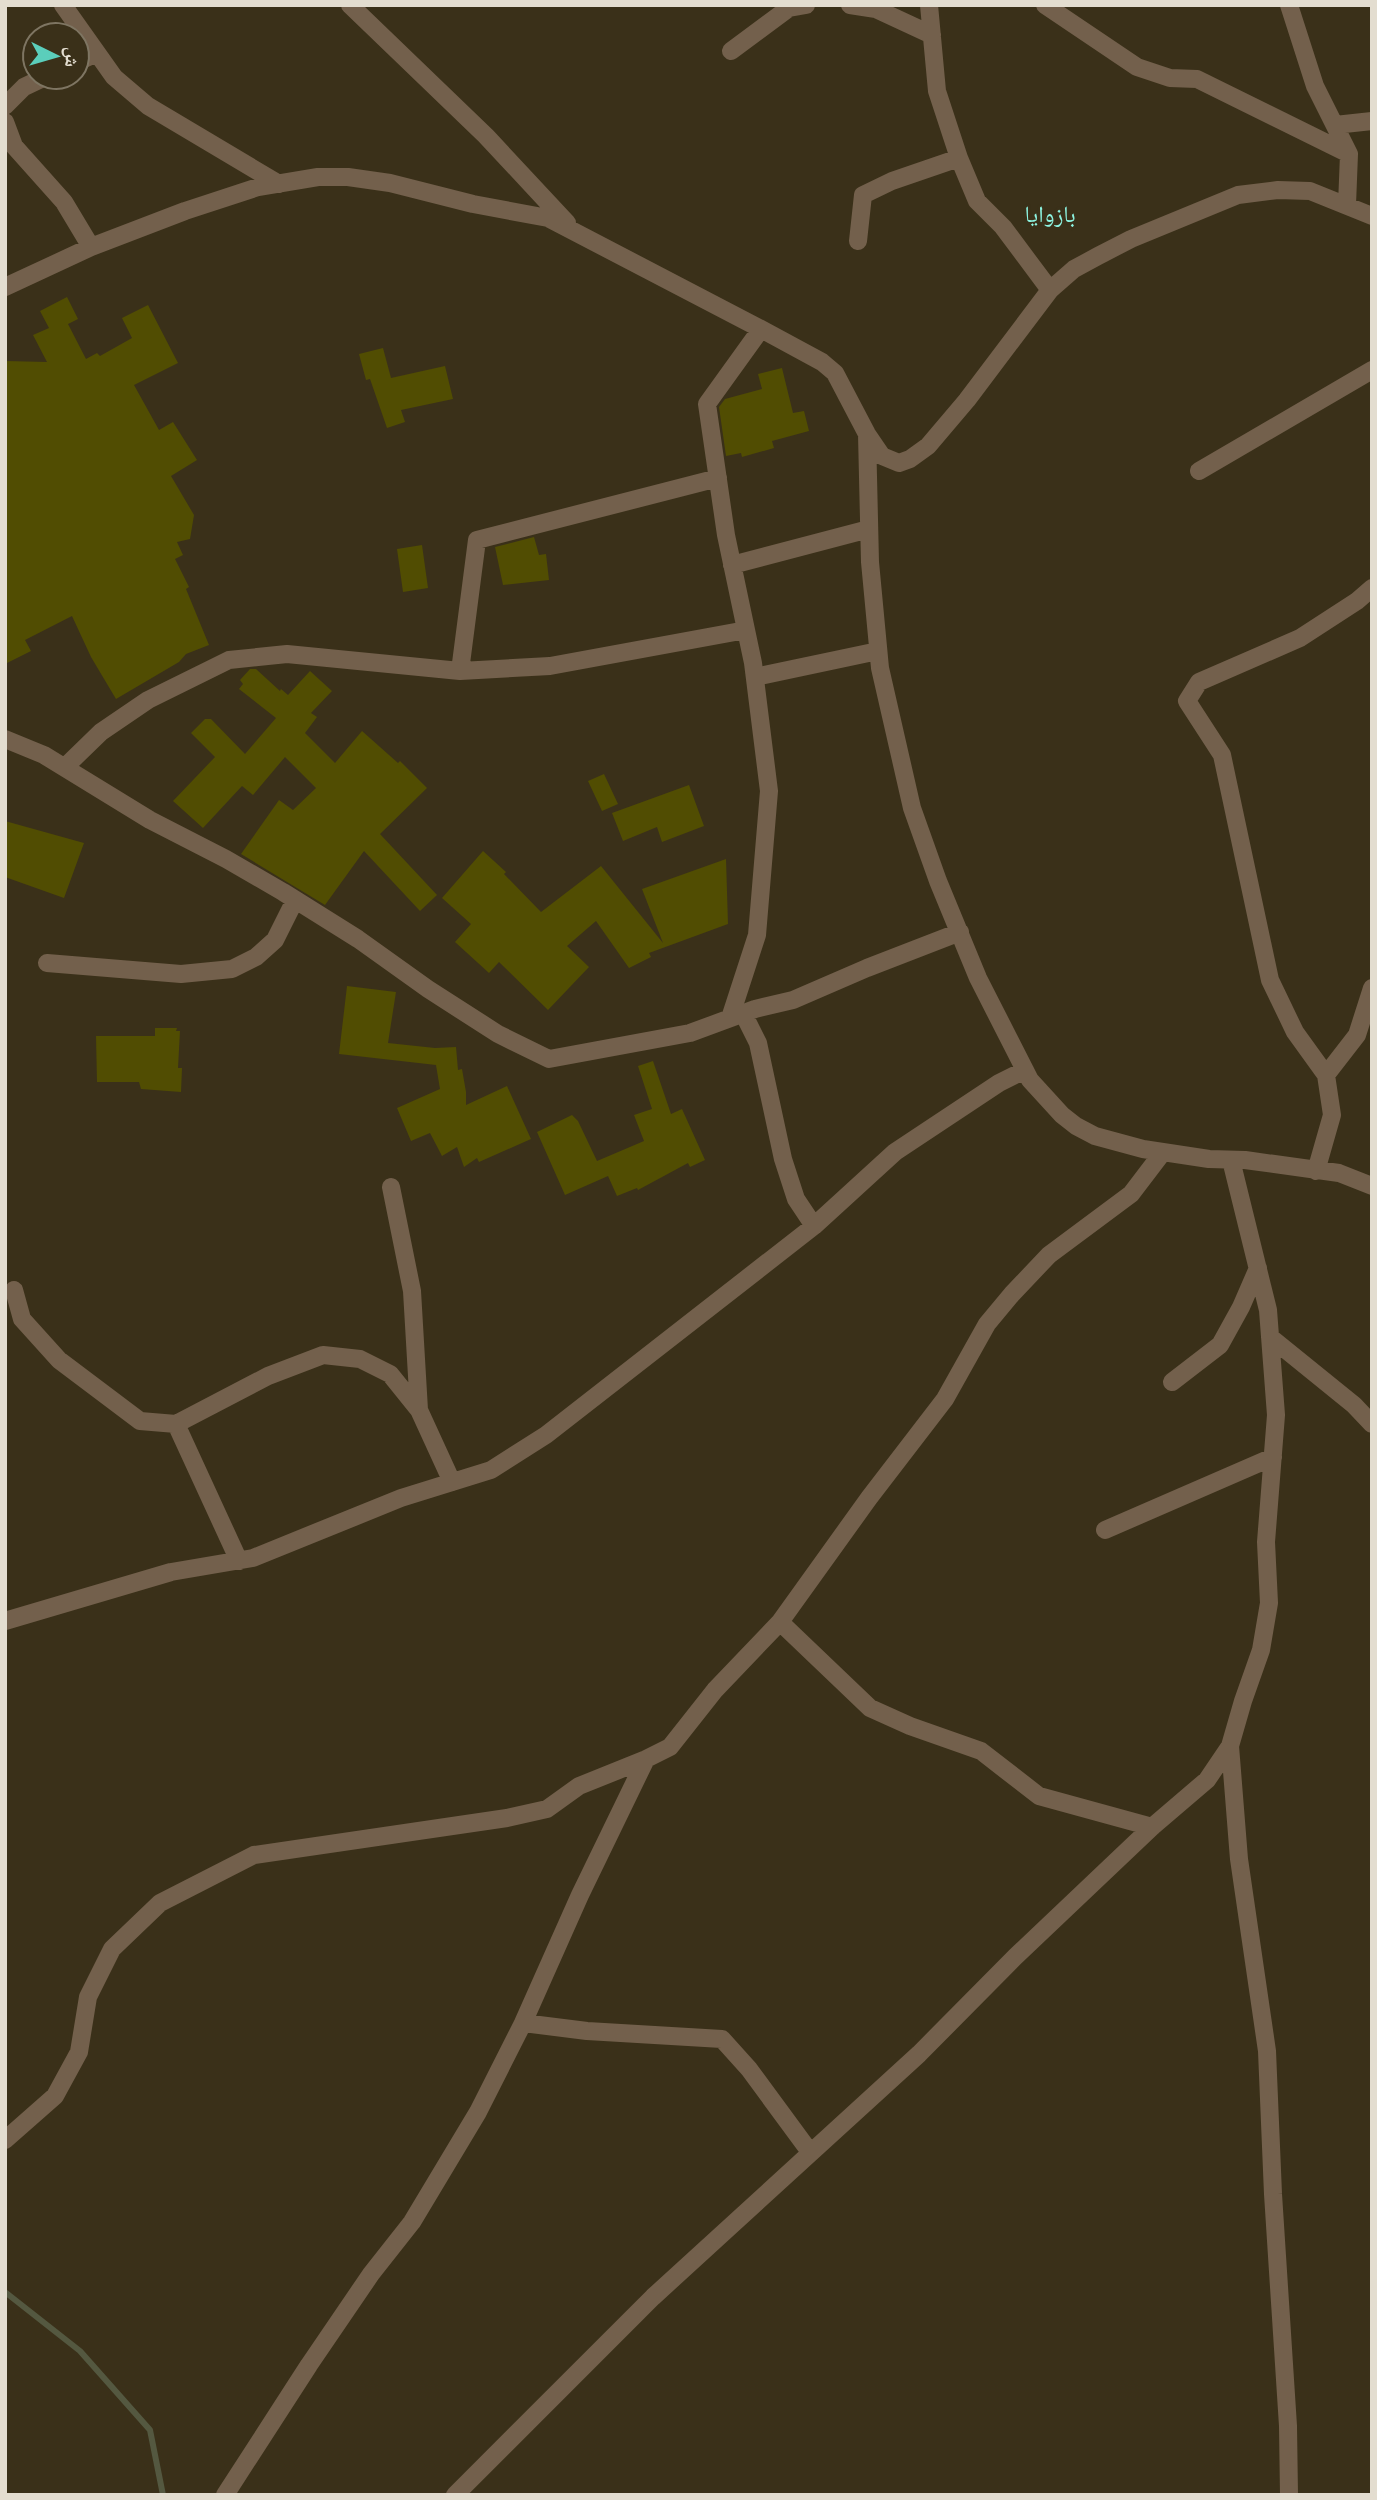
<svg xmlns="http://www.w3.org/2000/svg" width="1377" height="2500" font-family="'Fira Sans Condensed','Noto Naskh Arabic',sans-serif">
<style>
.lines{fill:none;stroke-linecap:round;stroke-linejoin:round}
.stream{stroke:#545840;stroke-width:6}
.building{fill:#514d02}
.minor{stroke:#73604c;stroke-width:18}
.labels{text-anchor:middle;stroke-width:6;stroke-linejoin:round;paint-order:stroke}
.quarter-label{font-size:23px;fill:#8ef5e2;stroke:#3a3019}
</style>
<rect width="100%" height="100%" fill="#3a3019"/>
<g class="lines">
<path class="stream" d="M5,2292L80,2351L150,2430L163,2495"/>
</g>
<path class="building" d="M67,297L78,319L68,324L86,359L97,353L100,356L132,338L122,318L148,305L178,363L134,385L159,430L173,422L197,460L171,476L194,515L190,539L177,542L183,555L175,559L189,587L186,589L209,645L186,654L179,662L116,699L91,657L72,616L25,640L31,651L5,664V361L47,362L33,335L49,328L40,311Z
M383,348L391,378L445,366L453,399L401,410L405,422L387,428L370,379L366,380L359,354Z
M782,368L793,413L804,411L809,431L772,441L774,448L742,457L741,453L726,456L719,407L725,399L762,389L758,374Z
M534,537L539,555L546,554L549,580L503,585L495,547Z
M422,545L428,588L403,592L397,549Z
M250,669H256L280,691L281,689L288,695L310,671L332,691L311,713L317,717L305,733L335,763L362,731L398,763L400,761L427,788L380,834L437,895L420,911L364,851L325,905L241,854L279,800L293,810L316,788L285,757L253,795L242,786L203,828L173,801L215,757L191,733L205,719H211L245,754L276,718L239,689L243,684L240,680Z
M604,774L618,804L602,811L588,781Z
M689,785L704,826L662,842L657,827L623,841L612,813Z
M5,821L84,843L64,898L5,877Z
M483,851L506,872L504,874L541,912L601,866L663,943L642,889L726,859L728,924L649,953L651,957L629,968L596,921L567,946L589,967L548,1010L499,962L489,973L455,942L471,924L442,898Z
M347,986L396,992L388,1043L435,1048L456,1047L458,1070L462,1069L466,1092V1105L507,1086L531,1139L479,1162L477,1158L464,1167L457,1147L442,1156L430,1133L411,1141L397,1108L440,1089L436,1065L339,1054Z
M155,1028H177L176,1031H180L178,1068H182L181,1092L141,1089L139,1082H97L96,1036H155Z
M653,1061L671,1114L682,1109L705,1160L690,1167L688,1163L638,1190L637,1188L617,1196L608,1176L565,1195L537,1132L572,1115L578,1121L597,1161L644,1141L634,1115L652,1109L638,1066Z"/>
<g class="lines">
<path class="minor" d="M63,5L114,77L148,106L279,184
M350,5L486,136L567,223
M850,5L876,9L932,35
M929,5L937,91L959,158L977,201L1003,227L1050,290
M1045,5L1137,67L1170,78L1197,79L1349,154
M1289,5L1315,86L1349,154L1347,205
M731,51L789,8L806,5
M77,62L97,53
M5,106L24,87L45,77
M5,122L14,146L64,202L91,247
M1335,125L1372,121
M858,241L863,195L892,181L959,158
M5,287L91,247L185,211L258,187L318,177H348L390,183L473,204L548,218L761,329L822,362L835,373L867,434L882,456L899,463L910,459L928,446L967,400L1050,290L1074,269L1098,256L1131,239L1238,195L1278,190L1310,191L1372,216
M867,434L870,562L880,668L912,808L938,881L978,978L1030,1080L1062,1115L1076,1126L1095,1136L1143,1149L1209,1159L1245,1160L1339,1173L1372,1186
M1199,471L1372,370
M732,565L869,529
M460,671L477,540L718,478
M755,677L878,651
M5,739L44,755L150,820L226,859L283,892L358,939L428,989L498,1034L549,1059L690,1033L755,1009L793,1000L867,968L960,932
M65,767L101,732L148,700L229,660L287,654L460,671L550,666L746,630
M47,963L181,974L232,969L256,957L275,940L295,900
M743,1013L758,1043L783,1159L796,1199L814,1226
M730,1018L757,935L769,791L753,663L726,535L707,404L761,329
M1326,1075L1357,1035L1372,988
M1316,1171L1332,1115L1326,1075L1295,1032L1270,980L1222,755L1187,701L1199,682L1300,638L1357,601L1372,588
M391,1187L412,1291L419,1410
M14,1290L22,1319L59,1360L140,1421L176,1424L268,1376L323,1355L360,1359L390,1374L419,1410L452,1482
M1270,1337L1354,1405L1372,1424
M1172,1382L1220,1345L1241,1307L1258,1268
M176,1424L239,1561
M1105,1530L1273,1457
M5,1621L171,1572L253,1558L401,1498L491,1470L546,1435L814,1226L895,1152L999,1083L1025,1070
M780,1622L870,1708L910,1726L981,1751L1039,1796L1152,1827
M1230,1746L1239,1859L1267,2051L1273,2194L1288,2426L1289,2495
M523,2023L587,2031L722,2039L749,2069L810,2152
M5,2140L55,2096L79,2052L88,1997L112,1949L160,1903L254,1855L507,1818L547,1809L579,1786L646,1759L670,1747L715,1690L780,1622L869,1498L945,1399L987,1324L1012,1294L1049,1255L1131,1194L1163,1152
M225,2495L309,2365L371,2274L412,2222L478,2112L523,2023L580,1895L646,1759
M455,2495L653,2297L919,2054L1015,1957L1152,1827L1207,1780L1230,1746L1243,1701L1261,1650L1269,1603L1266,1542L1276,1415L1268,1310L1231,1160"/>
</g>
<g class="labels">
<g class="quarter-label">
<text x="1050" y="222">بازوایا</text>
</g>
</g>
<rect width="1377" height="2500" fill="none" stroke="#e3ddd0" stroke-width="14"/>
<g transform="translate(56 56) rotate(95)"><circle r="33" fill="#3a3019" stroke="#7e7562" stroke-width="2"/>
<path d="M0-5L12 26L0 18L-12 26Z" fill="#5bcebb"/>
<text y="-10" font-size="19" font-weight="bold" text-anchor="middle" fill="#e3ddd0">ش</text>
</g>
</svg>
